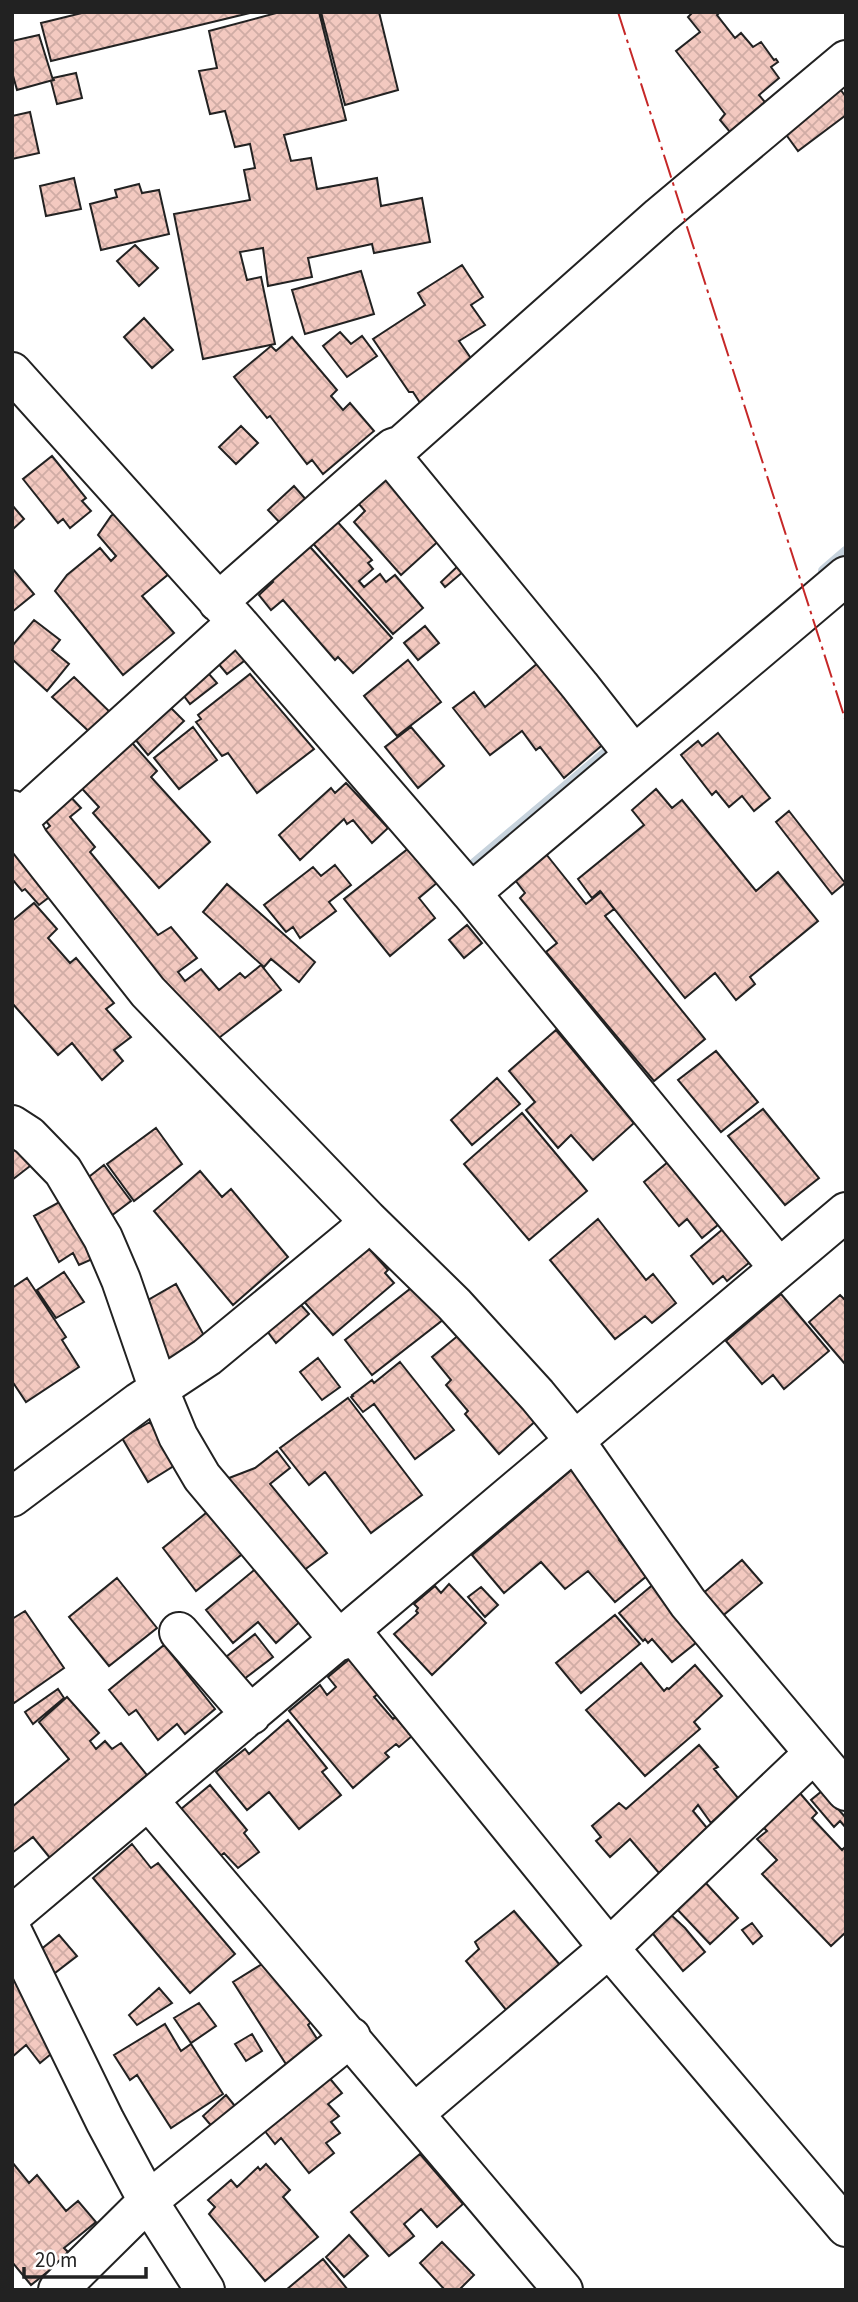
<svg xmlns="http://www.w3.org/2000/svg" width="858" height="2302" font-family="'Source Sans 3',sans-serif">
<style>
.lines{fill:none;stroke-linecap:round;stroke-linejoin:round}
.stream{stroke:#c7d3dd;stroke-width:12}
.building{fill:url(#building-cross-hatch);stroke:#222;stroke-width:2}
.minor-casing{stroke:#222;stroke-width:42}
.minor{stroke:#fff;stroke-width:38}
.power{stroke:#c62828;stroke-width:2;stroke-dasharray:24 5 3.5 5;stroke-linecap:butt}
</style>
<defs>
<pattern id="building-cross-hatch" width="8" height="8" patternUnits="userSpaceOnUse" patternTransform="scale(1.75)"><rect width="8" height="8" fill="#f3c9c0"/><path d="M0 0l8 8M0 8l8-8" fill="none" stroke="#d0aca5"/></pattern>
</defs>
<rect width="100%" height="100%" fill="#fff"/>
<g class="lines">
<path class="stream" d="M824,571L846,552
M471,867L617,744"/>
</g>
<path class="building" d="M86,12H254L51,61L41,23Z
M280,12H319L346,120L284,135L291,161L311,158L317,189L377,178L381,206L422,198L430,242L374,253L372,244L308,258L312,277L268,286L263,248L240,252L247,280L261,277L275,344L203,359L174,214L250,200L244,170L255,168L250,144L235,147L225,111L210,114L199,71L217,68L209,31Z
M321,12H379L398,90L345,105Z
M693,12H720L717,15L735,38L741,33L753,47L761,42L774,60L776,59L778,62L771,67L779,78L759,95L774,113L740,144L720,120L725,114L676,51L700,32L688,17Z
M39,35L53,80L17,90L12,72V41Z
M76,73L82,98L57,104L51,81L54,80L53,78Z
M837,85L846,97V115L798,151L782,129Z
M30,112L39,153L12,159V116Z
M74,178L81,209L46,216L40,186Z
M139,184L142,193L159,190L169,234L101,250L90,204L117,197L115,190Z
M135,245L158,268L139,286L117,261Z
M462,265L483,297L471,305L485,325L459,341L475,364L424,409L413,392H409L373,339L425,305L418,293Z
M361,271L374,314L305,334L292,290Z
M144,318L173,350L152,368L124,337Z
M340,332L351,344L362,336L377,356L347,377L323,346Z
M292,337L337,390L331,396L343,410L350,403L374,431L323,474L312,460L307,464L270,416L267,418L234,377L271,346L276,351Z
M241,426L258,443L236,464L219,447Z
M52,456L86,498L82,501L91,511L70,528L63,519L58,523L23,479Z
M385,467L443,537L401,575L354,522L365,511L352,496Z
M294,486L309,503L283,526L268,510Z
M12,505L24,519L12,530Z
M119,510L170,573L142,596L174,633L123,675L55,591L67,575L100,548L111,561L116,556L98,535L111,516Z
M334,518L372,560L368,563L373,569L359,581L364,587L380,574L386,582L395,575L423,608L393,634L310,540Z
M303,539L392,638L353,673L338,657L335,660L283,600L271,610L259,595L273,582L265,573Z
M459,565L464,571L445,587L441,582Z
M12,568L34,594L12,612Z
M34,620L60,640L52,650L69,664L47,691L12,659V646Z
M425,626L439,643L418,660L404,643Z
M233,638L248,658L227,674L212,656Z
M544,658L614,735L564,778L540,747L536,750L522,731L490,755L453,708L474,692L485,707Z
M408,660L441,702L397,736L364,696Z
M202,666L217,683L190,704L178,688Z
M250,674L314,749L257,793L228,753L222,756L196,722L201,719L198,715Z
M74,677L115,717L95,737L52,697Z
M164,701L184,721L148,755L130,733Z
M193,727L217,760L179,789L154,758Z
M411,727L444,766L418,788L385,747Z
M718,733L770,798L754,811L742,796L729,807L716,791L712,795L681,755L698,741L702,746Z
M126,736L157,771L151,777L210,842L159,888L93,813L99,807L75,781Z
M346,783L388,828L372,843L353,820L347,824L344,819L300,860L279,835L331,788L335,793Z
M656,789L672,808L682,800L756,891L778,872L818,921L750,977L755,984L736,1000L715,973L685,998L600,891L592,898L578,879L644,825L632,810Z
M67,793L81,808L70,817L95,847L90,852L158,935L171,927L197,958L178,972L185,981L201,969L219,990L240,973L245,978L261,965L281,990L215,1041L37,837L50,826L40,814Z
M789,811L845,883L832,894L776,822Z
M12,846L52,895L39,905L25,889L22,891L12,879Z
M409,848L438,882L419,898L435,918L390,956L344,899Z
M546,854L586,904L601,892L614,909L605,916L705,1039L654,1081L546,952L557,943L520,898L525,893L515,880Z
M335,865L351,885L329,902L336,911L300,938L293,927L286,932L264,905L313,867L321,876Z
M227,884L315,962L299,982L271,959L264,967L203,912Z
M34,903L57,929L48,938L70,963L76,958L114,1003L106,1009L131,1037L114,1050L123,1061L102,1080L72,1043L58,1055L12,1003V921Z
M467,925L482,943L464,958L449,940Z
M556,1030L634,1123L593,1160L571,1135L558,1148L526,1110L535,1102L509,1071Z
M716,1051L758,1102L721,1132L678,1080Z
M497,1078L520,1104L472,1145L451,1120Z
M763,1109L819,1178L785,1205L728,1136Z
M522,1113L587,1191L529,1240L464,1164Z
M156,1128L182,1164L134,1201L107,1164Z
M12,1143L34,1163L12,1180Z
M668,1162L719,1224L702,1238L687,1219L679,1226L644,1182Z
M104,1165L131,1201L107,1219L85,1180Z
M200,1171L222,1197L231,1189L288,1257L233,1305L154,1211Z
M63,1200L99,1256L79,1265L73,1253L59,1262L34,1216Z
M598,1219L646,1280L653,1274L676,1303L652,1323L645,1316L615,1339L550,1260Z
M723,1229L750,1262L727,1281L723,1276L713,1284L691,1256Z
M365,1244L388,1270L385,1273L394,1283L333,1335L301,1298Z
M64,1272L84,1302L56,1318L37,1290Z
M27,1278L66,1337L62,1340L79,1367L26,1402L12,1381V1288Z
M176,1284L208,1343L165,1366L136,1307Z
M415,1285L444,1319L372,1375L345,1340Z
M781,1294L829,1351L784,1389L773,1375L762,1384L726,1341Z
M292,1295L309,1314L276,1343L261,1323Z
M840,1295L846,1301L845,1364L809,1322Z
M460,1334L539,1418L499,1454L465,1414L468,1411L446,1385L451,1380L432,1357Z
M318,1358L340,1387L322,1400L300,1372Z
M400,1362L454,1430L415,1459L374,1404L363,1412L351,1397L353,1396L352,1395L372,1380L374,1383Z
M348,1398L422,1495L371,1533L325,1472L309,1485L280,1448Z
M150,1422L177,1464L148,1482L122,1438Z
M277,1451L290,1468L270,1484L327,1553L295,1577L216,1483L255,1468Z
M576,1466L624,1537L619,1540L648,1575L615,1602L588,1571L565,1589L541,1562L504,1593L472,1555Z
M211,1509L246,1551L196,1591L163,1548Z
M742,1560L762,1583L720,1618L701,1595Z
M259,1566L304,1618L276,1643L258,1622L233,1643L206,1610Z
M117,1578L157,1628L109,1666L69,1617Z
M655,1583L702,1638L672,1662L652,1639L648,1643L645,1639L643,1641L619,1613Z
M449,1584L486,1623L432,1675L394,1634L418,1613L416,1611L418,1608L414,1604L435,1586L441,1593Z
M481,1587L498,1605L485,1617L468,1597Z
M25,1611L64,1668L14,1703L12,1700V1619Z
M615,1615L640,1644L581,1693L556,1663Z
M255,1634L273,1657L244,1679L226,1657Z
M164,1645L215,1709L185,1734L177,1724L158,1740L136,1710L129,1715L109,1690Z
M352,1657L381,1692L374,1697L393,1719L395,1717L412,1736L399,1747L396,1744L385,1753L389,1757L353,1788L289,1711L320,1685L327,1695L336,1687L328,1677Z
M641,1663L664,1691L667,1688L669,1689L695,1665L722,1696L694,1722L700,1729L645,1776L586,1710Z
M58,1689L64,1698L33,1724L25,1712Z
M67,1697L99,1733L90,1741L96,1749L105,1741L112,1749L121,1743L147,1775L50,1858L33,1837L12,1853V1807L69,1759L39,1722Z
M288,1720L327,1768L322,1772L341,1795L299,1829L269,1792L247,1810L216,1772L245,1749L249,1754Z
M699,1745L718,1767L714,1769L738,1798L711,1823L698,1805L693,1811L707,1828L659,1873L630,1839L610,1857L596,1841L601,1837L592,1826L619,1803L626,1809Z
M210,1785L247,1830L244,1833L259,1852L238,1868L224,1853L212,1862L174,1815Z
M822,1791L846,1818V1828L840,1821L834,1827L811,1800Z
M799,1792L817,1813L812,1818L842,1850L846,1846V1932L831,1946L762,1874L777,1860L757,1839L767,1831L763,1827Z
M132,1844L151,1868L158,1863L235,1954L190,1993L93,1878Z
M704,1881L738,1918L710,1944L675,1907Z
M514,1911L560,1965L507,2011L466,1961L479,1949L475,1942Z
M668,1912L685,1928L705,1952L683,1971L649,1929Z
M752,1923L762,1936L753,1944L742,1930Z
M59,1935L77,1956L51,1976L34,1955Z
M12,1964L62,2045L40,2063L26,2045L12,2057Z
M262,1964L311,2022L308,2025L325,2051L293,2075L233,1982Z
M159,1988L172,2003L137,2025L129,2015Z
M199,2003L216,2026L191,2043L174,2018Z
M165,2024L181,2051L191,2044L223,2094L171,2128L137,2075L130,2080L114,2055Z
M252,2034L262,2051L246,2061L235,2044Z
M327,2075L342,2093L328,2104L339,2116L331,2122L340,2133L326,2143L334,2153L309,2173L281,2138L275,2144L264,2130Z
M226,2095L243,2116L220,2136L203,2116Z
M420,2154L463,2204L437,2227L421,2209L404,2224L414,2236L389,2256L351,2212Z
M12,2162L29,2183L37,2175L66,2211L78,2201L96,2222L64,2248L70,2254L31,2285L12,2262Z
M266,2164L290,2190L283,2197L318,2237L265,2281L209,2214L215,2207L208,2200L231,2180L237,2187L258,2167L260,2170Z
M349,2235L368,2256L344,2277L326,2257Z
M442,2242L474,2275L459,2290H445L420,2263Z
M323,2259L348,2290H286Z"/>
<g class="lines">
<g class="minor-casing">
<path id="minor" d="M12,372L237,622L471,893L779,1268
M388,452L580,686L634,755
M218,602L388,452L393,448L402,445L660,216L846,60
M12,810L29,841L148,992L367,1219L454,1304L537,1395L575,1441L688,1603L846,1791
M12,826L237,622
M471,893L846,576
M12,1125L29,1136L63,1171L103,1238L121,1280L159,1390L178,1436L202,1477L340,1641
M12,1497L139,1402L207,1357L355,1235L367,1219
M351,1631L609,1948L846,2227
M179,1632L251,1715
M149,1801L563,2290
M12,1915L846,1212
M12,1931L105,2121L148,2201L205,2290
M415,2113L609,1948L813,1754
M58,2290L148,2201L351,2037"/>
</g>
<use href="#minor" class="minor"/>
<path class="power" d="M618,12L846,722"/>
</g>
<rect width="858" height="2302" fill="none" stroke="#222222" stroke-width="28"/>
<path d="M24 2267v10h122v-10" fill="none" stroke="#222222" stroke-width="3.5"/>
<text x="35" y="2267" font-size="21" fill="#222222" stroke="#ffffff" stroke-width="5" paint-order="stroke">20 m</text>
</svg>
